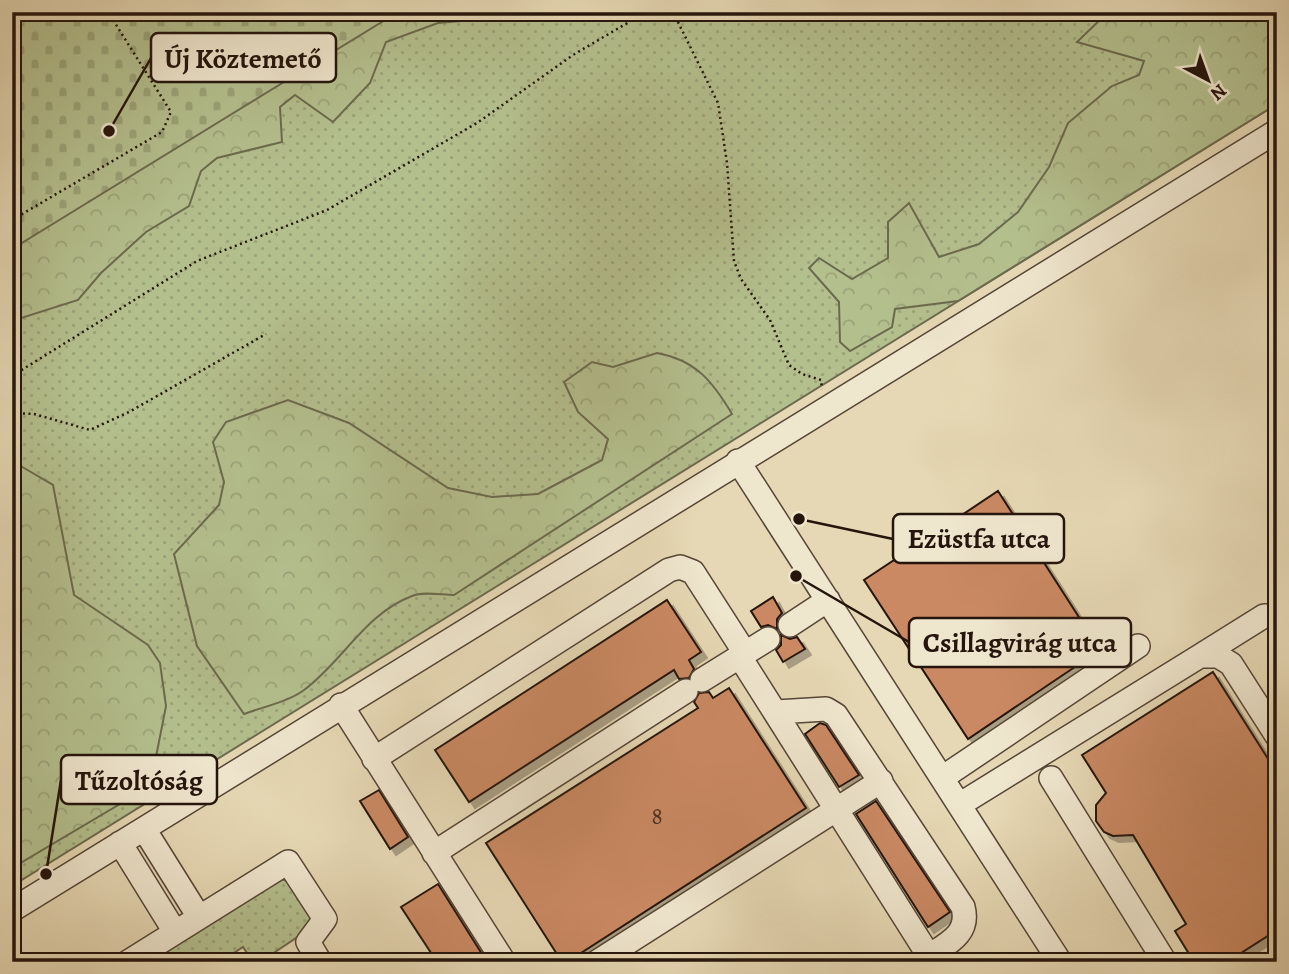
<svg xmlns="http://www.w3.org/2000/svg" width="1289" height="974" font-family="Alegreya,serif">
<style>
.grass{fill:url(#grass-dots);stroke:#6c6a4e;stroke-width:2}
.forest{fill:url(#forest-crowns);stroke:#6c6a4e;stroke-width:2}
.cemetery{fill:url(#cemetery-stones);stroke:#6c6a4e;stroke-width:2}
.building{fill:#ca8963;stroke:#25150d;stroke-width:2;filter:url(#shadow)}
.lines{fill:none;stroke-linecap:round;stroke-linejoin:round}
.minor-casing{stroke:#554637;stroke-width:26}
.path{stroke:#25150d;stroke-width:2.5;stroke-dasharray:2 3.5;stroke-linecap:butt}
.minor{stroke:#efe6ce;stroke-width:23}
.labels{text-anchor:middle;stroke-width:5;stroke-linejoin:round;paint-order:stroke}
.number-label{font-size:23px;fill:#4e3222}
.leader{fill:none;stroke:#25150d;stroke-width:2.5}
.callout-dot{fill:#25150d;stroke:#efe6ce;stroke-width:2.5}
.callout{fill:#efe6ce;stroke:#25150d;stroke-width:2.5}
.callout-label{font-size:28px;text-anchor:middle;font-weight:bold;fill:#25150d}
</style>
<defs>
<pattern id="grass-dots" width="8" height="8" patternUnits="userSpaceOnUse" patternTransform="scale(1.75)"><rect width="8" height="8" fill="#b4bf8e"/><path d="M2 2h.1M6 6h.1" fill="none" stroke="#9ba379" stroke-width="1.8" stroke-linecap="round"/></pattern>
<pattern id="forest-crowns" width="20" height="18" patternUnits="userSpaceOnUse" patternTransform="scale(1.75)"><rect width="20" height="18" fill="#b4bf8e"/><path d="M2 6a3 3 0 1 1 6 0M12 15a3 3 0 1 1 6 0" fill="none" stroke="#9ba379"/></pattern>
<pattern id="cemetery-stones" width="16" height="16" patternUnits="userSpaceOnUse" patternTransform="scale(1.75)"><rect width="16" height="16" fill="#b4bf8e"/><path d="M2 7V4a2 2 0 0 1 4 0v3zM10 15v-3a2 2 0 0 1 4 0v3z" fill="#9ba379"/></pattern>
<filter id="shadow"><feDropShadow dx="6" dy="6" stdDeviation="0" flood-color="#0004"/></filter>
</defs>
<rect width="100%" height="100%" fill="#e6d8b4"/>
<filter id="stains"><feTurbulence type="fractalNoise" baseFrequency=".00286" numOctaves="4"/><feColorMatrix values="0 0 0 0 .2 0 0 0 0 .09 0 0 0 0 .02 0 0 0 .5 -.17"/></filter>
<radialGradient id="worn" r=".72"><stop offset=".6" stop-color="#630" stop-opacity="0"/><stop offset="1" stop-color="#630" stop-opacity=".3"/></radialGradient>
<path class="grass" d="M398,12H1277V104L12,886V249Z
M280,878L295,885L315,915L305,932L260,962H253L243,947L220,962H136Z"/>
<path class="forest" d="M393,12H486L473,20L438,23L386,42L370,83L333,122L295,95L280,107L282,142L217,158L201,171L189,206L146,232L101,273L78,300L12,321V244Z
M1128,12H1277V104L958,301L895,309L892,327L850,351L840,342L839,302L809,268L819,258L852,279L888,258V222L909,203L939,257L979,244L1018,212L1049,167L1068,123L1112,86L1139,75L1144,61L1077,42L1104,16Z
M657,353C696,360 713,382 732,414L454,595C442,595 423,591 412,596C366,613 342,662 304,690C288,702 262,707 244,714L197,646L174,554L219,505L224,482L213,442L226,422L288,400L349,423L448,488L492,497L538,494L602,460L608,439L578,412L564,382L592,362L613,367Z
M12,461L53,485L74,595L148,645L160,663L166,706L155,762L130,798L12,868Z"/>
<path class="cemetery" d="M12,12H398L12,249Z"/>
<path class="building" d="M998,491L1100,650L968,739L864,580Z
M773,597L782,613L777,619V629L768,625L761,627L751,611Z
M667,600L701,652L689,660L694,669L689,678L679,679L674,670L469,802L435,750Z
M781,635L790,639L797,637L805,649L783,662L776,650L781,645Z
M1213,672L1277,773V930L1227,962H1194L1175,931L1186,924L1133,835L1113,836L1104,832L1096,821V805L1106,793L1082,755Z
M729,688L806,808L567,962H562L486,843L698,708L694,702L699,693L709,692L713,698Z
M820,723L826,725L859,775L839,787L805,734Z
M379,790L408,837L390,849L360,801Z
M876,801L950,912L928,927L856,814Z
M438,884L487,962H437L401,907Z"/>
<g class="lines">
<g class="minor-casing">
<path id="minor" d="M738,461L1060,962
M790,625L828,600
M1200,656L1264,616H1277
M740,657L929,956L921,962
M702,680L768,639
M341,705L504,962
M776,712L826,709L836,715L963,907C970,933 949,943 929,956
M374,759L669,570L680,567L693,572L745,653
M942,778L1138,646
M1051,778L1165,962
M959,805L1200,656H1218L1231,664L1277,736
M144,829L199,917
M120,843L175,932
M434,853L686,691
M12,910L1277,131
M128,962L288,862L325,919L308,942L320,962
M597,962L881,781"/>
</g>
<path class="path" d="M673,12L718,103L727,163L734,261L741,279L770,320L789,365L802,374L821,380L822,389
M12,23L28,12
M12,220L162,132L171,112L108,12
M12,376L197,261L327,210L477,123L573,55L646,12
M12,413L34,414L90,430L129,412L266,334"/>
<use href="#minor" class="minor"/>
</g>
<g class="labels">
<g class="number-label">
<text x="657" y="824">8</text>
</g>
</g>
<path class="leader" d="M109 131L151 58M799 519L893 539M796 576L909 642M46 874L61 780"/>
<g class="callout-dot">
<circle cx="109" cy="131" r="7"/>
<circle cx="799" cy="519" r="7"/>
<circle cx="796" cy="576" r="7"/>
<circle cx="46" cy="874" r="7"/>
</g>
<g class="callout">
<rect x="151" y="33" width="185" height="49" rx="7"/>
<rect x="893" y="514" width="171" height="49" rx="7"/>
<rect x="909" y="618" width="222" height="49" rx="7"/>
<rect x="61" y="755" width="156" height="49" rx="7"/>
</g>
<g class="callout-label">
<text x="243" y="68">Új Köztemető</text>
<text x="979" y="548">Ezüstfa utca</text>
<text x="1020" y="652">Csillagvirág utca</text>
<text x="139" y="790">Tűzoltóság</text>
</g>
<rect width="1289" height="974" fill="none" stroke="#e6d8b4" stroke-width="42"/>
<rect x="14" y="14" width="1261" height="946" fill="none" stroke="#25150d" stroke-width="3.5"/>
<rect x="21" y="21" width="1247" height="932" fill="none" stroke="#25150d" stroke-width="2"/>
<g transform="translate(1208 80) rotate(139)" stroke="#efe6ce" stroke-width="5" paint-order="stroke">
<path d="M0-5L12 26L0 18L-12 26Z" fill="#25150d"/>
<text y="-10" font-size="19" font-weight="bold" text-anchor="middle" fill="#25150d">N</text>
</g>
<rect width="100%" height="100%" filter="url(#stains)"/>
<rect width="100%" height="100%" fill="url(#worn)"/>
</svg>
